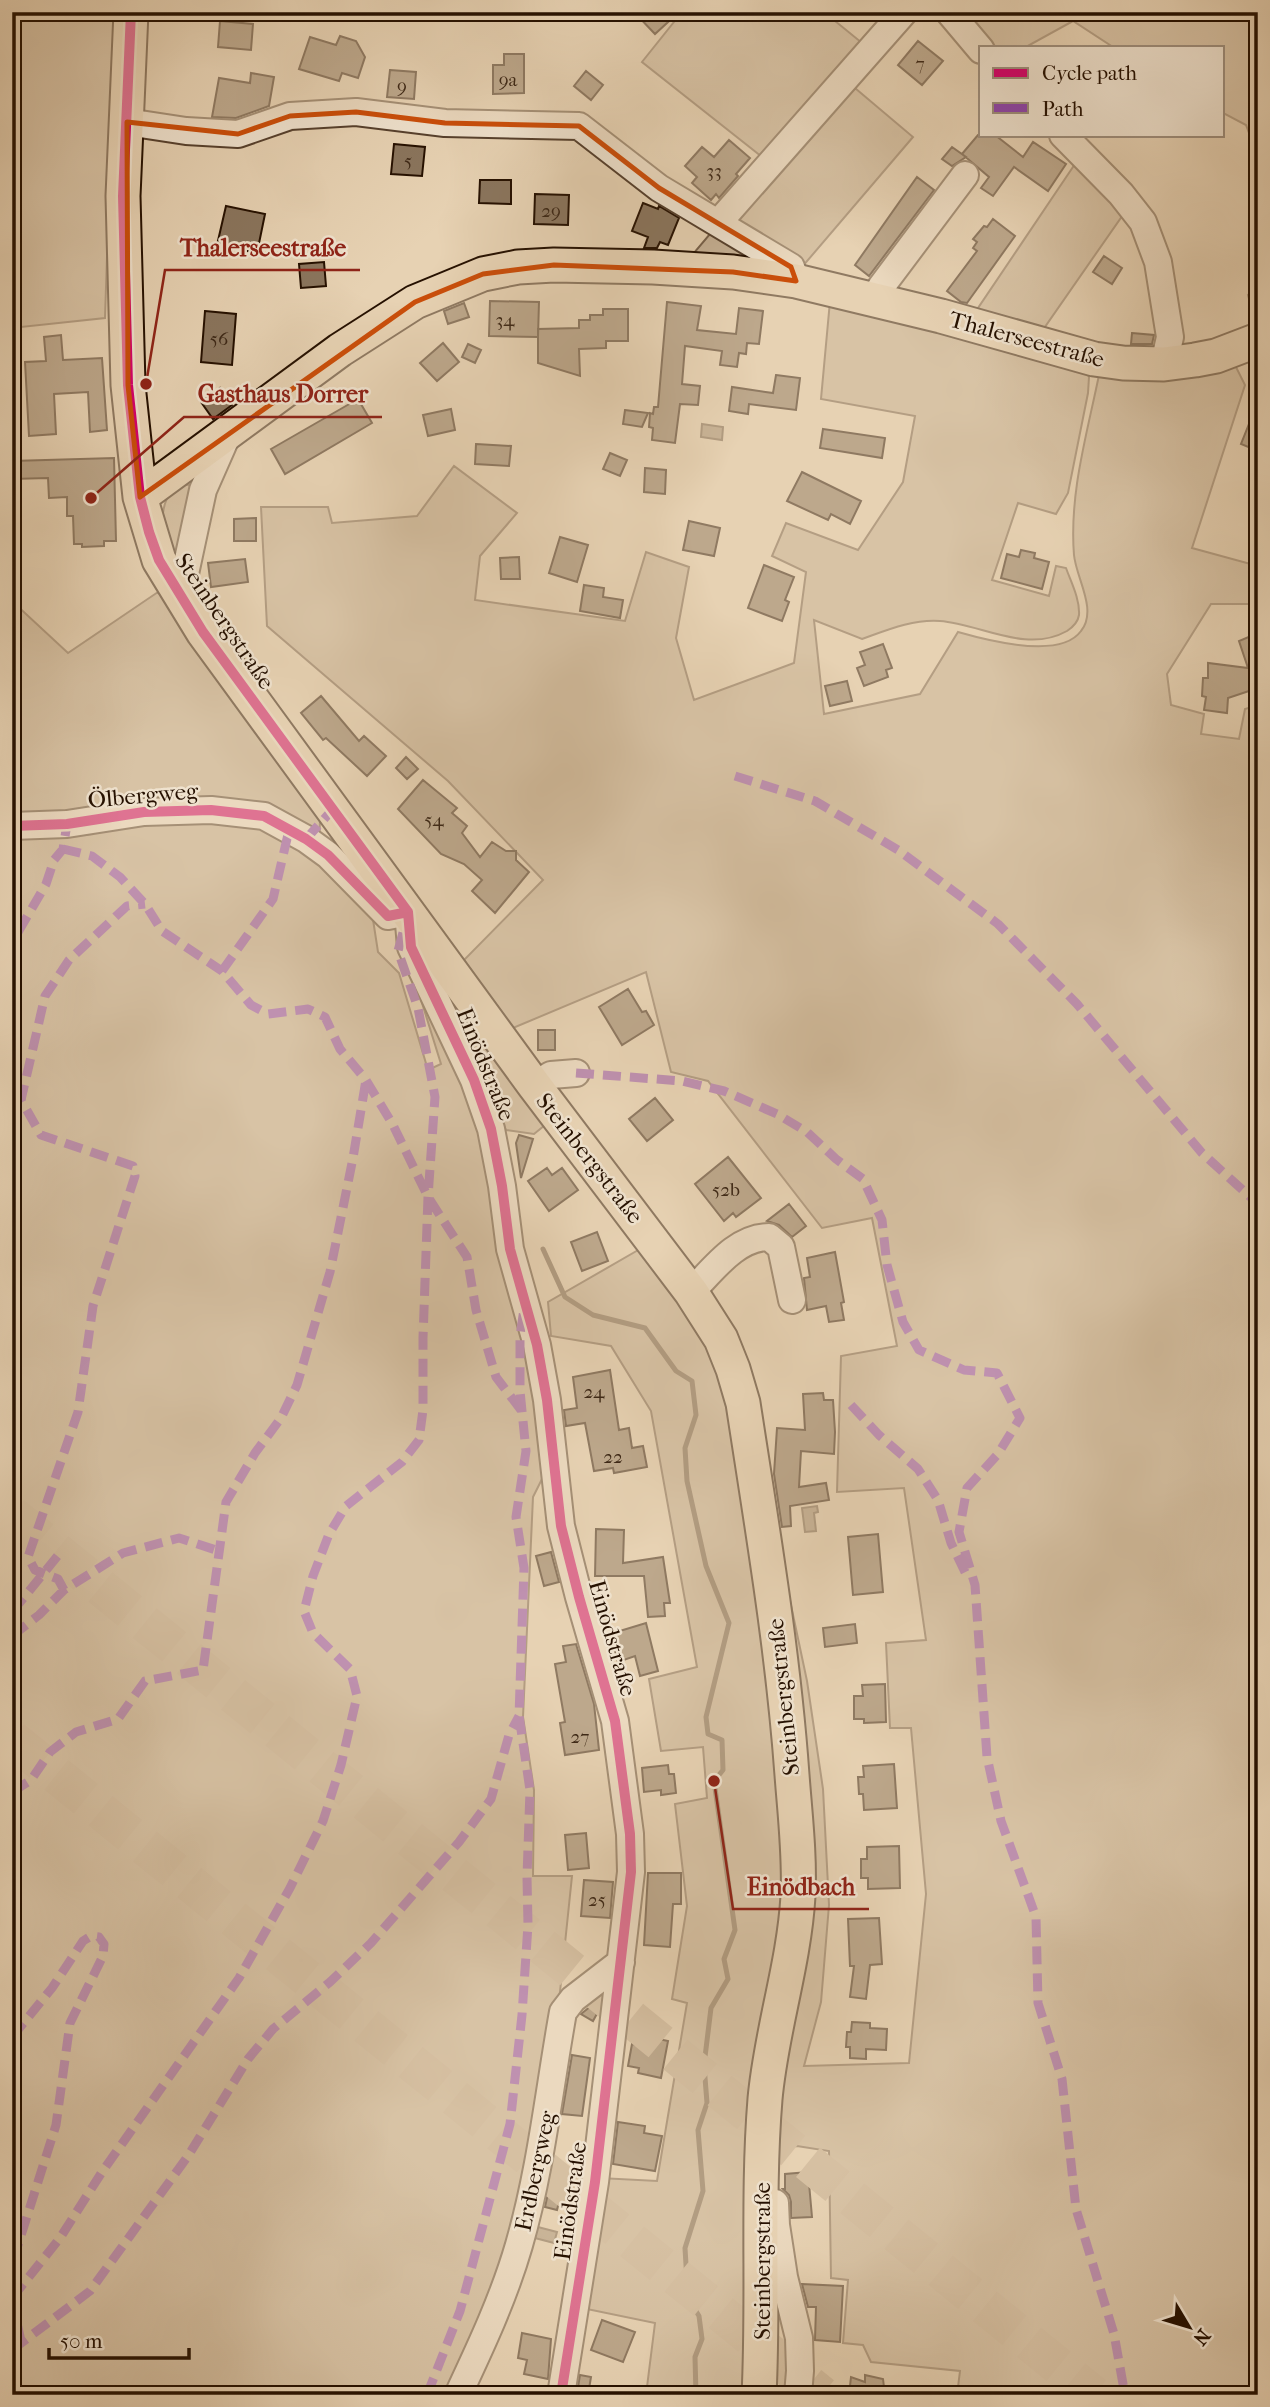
<svg xmlns="http://www.w3.org/2000/svg" width="1270" height="2407" font-family="'IM FELL French Canon',serif">
<style>
.green{fill:#c6b195;stroke:#76604a;stroke-width:2}
.water{fill:#a59076;stroke:#725d47;stroke-width:2}
.lines{fill:none;stroke-linecap:round;stroke-linejoin:round}
.stream{stroke:#725d47;stroke-width:5}
.building{fill:#8a755d;stroke:#251000;stroke-width:2}
.highway-tunnel{stroke:#c0ab8f;stroke-width:38;stroke-dasharray:38 19;stroke-linecap:butt}
.minor-casing{stroke:#56402d;stroke-width:30}
.major-casing{stroke:#251000;stroke-width:37}
.minor{stroke:#efe2ce;stroke-width:26}
.major{stroke:#e7d2b3;stroke-width:33}
.quiet{stroke:#8e44ad;stroke-width:9;stroke-dasharray:18 9;stroke-linecap:butt}
.cycleway-casing{stroke:#efe2ce;stroke-width:15}
.cycleway{stroke:#d6006c;stroke-width:10}
.marked{fill:none;stroke:#cb4e0a;stroke-width:5;stroke-linejoin:round}
.labels{text-anchor:middle;stroke-width:5;stroke-linejoin:round;paint-order:stroke}
.number-label{font-size:19px;fill:#3e2917}
.street-label{font-size:23px;fill:#251000;stroke:#efe2ce}
.leader{fill:none;stroke:#8f2418;stroke-width:2.5}
.callout-dot{fill:#8f2418;stroke:#efe2ce;stroke-width:2.5}
.callout-label{font-size:24px;text-anchor:middle;font-weight:bold;fill:#8f2418;stroke:#efe2ce;stroke-width:5;stroke-linejoin:round;paint-order:stroke}
</style>
<rect width="100%" height="100%" fill="#e7d2b3"/>
<filter id="stains"><feTurbulence type="fractalNoise" baseFrequency=".00286" numOctaves="4"/><feColorMatrix values="0 0 0 0 .2 0 0 0 0 .09 0 0 0 0 .02 0 0 0 .5 -.17"/></filter>
<radialGradient id="worn" r=".72"><stop offset=".6" stop-color="#630" stop-opacity="0"/><stop offset="1" stop-color="#630" stop-opacity=".3"/></radialGradient>
<path class="green" d="M12,12L115,13L105,318L12,328Z
M682,12H824L867,47L766,160L642,62Z
M956,12H1258V157L1246,125L1223,113V47H1113L1073,21L1026,47H989Z
M849,83L913,137L802,267L738,229L734,213Z
M1079,158L1127,209L1040,334L972,317Z
M715,228L775,262L688,260Z
M1258,287V323L1254,318L1248,295Z
M830,301L1084,367L1089,377L1088,393L1068,493L1056,514L1018,503L992,580L1049,596L1056,566L1066,568C1071,582 1080,599 1079,615C1078,622 1073,627 1067,631C1026,654 981,624 940,621C913,619 887,630 862,639L814,620L824,714L920,694L958,632C986,640 1060,660 1081,631C1098,610 1076,578 1074,555C1069,494 1087,434 1099,375L1231,357L1245,385L1192,548L1258,566V611L1253,604H1211L1167,674L1171,705L1204,714L1201,734L1239,739L1245,709L1258,705V2395H957L960,2371L871,2362L863,2345L843,2343L848,2280L831,2278L829,2151L797,2146L774,2148L790,2009L781,1558L807,1681L823,1789L829,1905L821,2002L804,2066L909,2063L926,1894L911,1728H890L886,1643L926,1640L904,1488L837,1492L841,1356L897,1346L872,1218L822,1228L708,1081L671,1072L646,972L513,1028L464,960L543,880L448,781L267,626L261,507H328L332,523L417,516L454,466L517,513L480,556L475,600L625,621L646,552L689,567L676,638L694,700L794,663L806,572L772,556L786,523L858,550L903,482L915,416L821,399Z
M181,483L195,487L178,561C159,541 155,498 181,483Z
M158,592L320,817L319,862L372,913L378,952L399,973L428,1070L441,1064L409,961L485,1128L528,1335L545,1473L533,1497L523,1717L534,1790L533,1876H572L559,2001L514,2243L453,2395H12V839L92,834L82,813L12,818V601L68,653Z
M432,969L545,1125L534,1134L506,1130Z
M640,1249L690,1317L715,1363L730,1409L773,1680L786,1903L748,2395H646L655,2323L582,2308L600,2178L657,2181L687,2003L672,1999L687,1906L675,1804L707,1798L703,1747L661,1751L649,1679L697,1667L651,1411L611,1346L551,1336L548,1302Z"/>
<path class="water" d="M702,424L723,427L722,440L701,437Z
M817,1506L818,1512L814,1513L816,1531L805,1532L802,1508Z
M534,2226L557,2232L554,2243L531,2237Z"/>
<g class="lines">
<path class="stream" d="M543,1249L565,1297L593,1315L645,1328L676,1371L692,1381L696,1415L685,1448L687,1481L706,1566L729,1623L706,1717L708,1734L722,1740L723,1770L714,1781L735,1930L724,1959L728,1979L711,2008L704,2065L707,2103L698,2130L703,2191L685,2248L688,2298L699,2316L702,2339L695,2357L696,2395"/>
</g>
<path class="building" d="M634,12H679L655,34Z
M220,21L253,24L251,50L218,47Z
M340,36L356,41L365,57L358,78L342,73L339,81L299,69L310,37L336,45Z
M918,41L943,61L922,85L898,65Z
M504,54H524V93L493,94V65H504Z
M390,70L416,72L414,99L387,97Z
M586,71L603,85L591,100L574,86Z
M251,73L274,77L269,106L236,118L212,117L219,78L250,83Z
M978,135H995L1023,157L1033,142L1066,164L1048,191L1014,167L993,196L981,188L989,177L962,154Z
M729,140L750,158L736,174L738,176L719,198L716,194L711,200L692,183L697,177L685,166L702,147L714,157Z
M394,144L425,147L422,176L391,174Z
M952,147L966,157L952,166L942,159Z
M917,177L934,190L869,276L855,265Z
M480,180H511V204L479,203Z
M535,194L569,195L568,225L534,224Z
M643,203L658,209L659,206L679,218L668,245L660,242L657,248H644L648,237L632,231Z
M226,206L265,214L257,253L217,245Z
M993,219L1015,236L967,303L961,302L947,291L977,251L973,248L977,242L973,239L984,226L987,227Z
M1104,256L1122,268L1112,284L1093,272Z
M324,262L326,286L301,288L299,264Z
M490,301L539,302L538,337L489,336Z
M667,302L701,306L697,330L736,334L739,308L763,311L759,344L747,343L746,354L739,353L737,367L720,365L722,351L685,346L682,384L700,386L698,405L680,404L675,443L652,440L653,428L649,427L650,413L653,414L654,407H658Z
M464,303L469,317L448,324L444,311Z
M603,309H628V341H606V348L579,349L580,376L538,363V329L579,328V320H590V315H603Z
M205,311L236,314L232,365L201,362Z
M1132,333L1154,335L1152,344H1131Z
M61,335L63,360L102,358L107,430L90,432L88,392L54,394L56,434L29,436L25,362L46,361L44,337Z
M443,343L459,362L437,381L420,363Z
M468,344L481,350L475,363L462,357Z
M776,375L800,378L796,410L749,404L748,414L729,411L732,387L773,393Z
M220,388L232,405L213,419L201,402Z
M358,399L372,423L285,474L271,449Z
M1257,404H1258V451L1241,444Z
M451,409L455,430L428,436L423,415Z
M625,410L648,413L642,427L623,424Z
M823,429L885,438L882,458L820,448Z
M476,444L511,446L509,466L475,464Z
M610,453L627,460L620,476L603,469Z
M114,458L116,541H104V546L82,547V544H74L73,516H67V497L49,498L48,478L12,479V461Z
M645,468L666,470L665,494L644,492Z
M802,472L861,501L850,524L831,514L828,520L787,501Z
M256,518V541H234V519Z
M689,521L720,528L714,556L683,550Z
M560,537L588,545L577,582L549,573Z
M1021,550L1035,553L1034,558L1049,562L1042,589L1001,578L1007,554L1019,557Z
M519,557L520,579H501L500,558Z
M245,559L248,582L211,587L208,563Z
M764,565L794,577L785,600L789,602L782,621L748,608Z
M584,585L604,588L603,597L623,600L620,618L580,611Z
M1258,633V688L1228,698L1227,713L1204,710L1206,697L1202,696L1203,678H1208V663L1248,668L1239,641Z
M883,644L892,668L886,670L888,677L864,686L857,668L865,665L860,652Z
M847,681L852,701L830,706L825,686Z
M321,696L359,741L364,736L386,756L367,776L326,738L323,740L301,713Z
M406,757L418,769L407,779L396,768Z
M423,780L457,808L452,813L467,826L462,833L480,857L492,842L506,851H516V860L529,872L495,913L472,891L482,880L464,864L441,854L398,809Z
M628,989L642,1012L646,1011L654,1025L622,1045L599,1007Z
M538,1030H555V1050H538Z
M655,1098L673,1120L647,1141L629,1119Z
M519,1135L533,1139L521,1178L516,1143Z
M728,1157L761,1198L736,1217L733,1213L724,1221L695,1184Z
M547,1168L552,1175L562,1168L578,1190L549,1211L528,1181Z
M789,1204L806,1226L792,1237L779,1225L767,1221Z
M597,1232L608,1261L582,1271L571,1242Z
M835,1252L844,1302L841,1303L844,1320L829,1322L826,1306L807,1310L804,1278L810,1277L807,1258Z
M610,1370L619,1430L629,1428L632,1448L643,1446L647,1467L614,1473L613,1468L594,1471L585,1423L566,1426L564,1410L577,1408L573,1377Z
M823,1393L824,1400H833L835,1432L834,1454L801,1451L799,1487L826,1483L829,1500L790,1506L791,1526L782,1527L774,1474L777,1428L805,1430L803,1394Z
M596,1529L624,1530L623,1563L663,1557L670,1603H664L665,1616L648,1617L644,1576H595Z
M878,1534L883,1592L853,1595L848,1537Z
M551,1552L559,1582L544,1586L536,1556Z
M646,1623L658,1671L640,1676L635,1656L618,1662L610,1634Z
M855,1624L857,1643L825,1647L823,1628Z
M576,1644L594,1704L599,1750L565,1755L560,1723L565,1722L555,1664L566,1662L563,1646Z
M885,1684L886,1722L864,1723V1719H854V1696H863L862,1685Z
M894,1764L897,1808L864,1810L863,1794H859L858,1777H864L863,1766Z
M668,1765L669,1774H674L676,1793L661,1795V1790L644,1792L642,1768Z
M586,1833L589,1868L568,1870L565,1835Z
M899,1846L900,1888L868,1889V1878H861V1859H867V1847Z
M648,1873H681V1904H673L670,1947L644,1945Z
M584,1880L613,1882L610,1918L581,1916Z
M879,1918L882,1964L870,1965L866,1999L850,1997L854,1966H850L848,1919Z
M601,1998L599,2010L593,2021L581,2014Z
M852,2022L870,2023V2028L887,2029L886,2050L866,2049V2059L850,2058V2047H846L847,2032H851Z
M645,2036L668,2041L661,2078L638,2073L639,2068L628,2066L632,2044L644,2046Z
M572,2055L590,2058L582,2116L562,2114Z
M618,2122L645,2126L644,2133L662,2136L655,2171L613,2164Z
M808,2172L812,2217L791,2218V2202L789,2195L783,2189H785V2174Z
M552,2175L565,2178L557,2210L545,2207Z
M802,2284L843,2286L840,2342L815,2340L816,2307H808Z
M602,2320L635,2332L623,2362L591,2350Z
M522,2333L551,2339L548,2379L524,2374L527,2360L518,2358Z
M580,2375L591,2377L588,2395L577,2393Z
M865,2375L883,2379L884,2387L896,2391V2395H849L851,2377L865,2382Z"/>
<g class="lines">
<path class="highway-tunnel" d="M12,1515L1094,2395
M12,1739L822,2395"/>
<g class="minor-casing">
<path id="minor" d="M949,12L981,50
M127,122L186,131L238,134L290,116L356,112L445,123L579,126L659,188L791,267L796,281
M1063,135L1121,194L1143,222L1158,262L1170,337L1164,364
M719,222L904,12
M879,300L881,287L965,175
M180,597L203,490L229,431
M12,826L67,824L144,812L211,810L264,816L306,839L328,855L388,916L408,912L411,947L474,1080L491,1129L502,1186L510,1249L537,1345L547,1400L561,1526L579,1597L615,1721L630,1834L631,1872L595,2182L561,2395
M534,1085L551,1075L576,1073
M691,1292C713,1270 736,1237 769,1237L781,1247L792,1300
M775,2203L776,2225L784,2277L799,2338L800,2371L798,2395
M458,2395C481,2346 504,2297 519,2245C541,2169 549,2090 563,2012L573,1999L621,1962"/>
</g>
<g class="major-casing">
<path id="major" d="M131,12L123,196L128,385L140,497L159,560L203,632L534,1085L691,1292L721,1339L733,1369L743,1403C762,1527 783,1650 792,1775C795,1815 800,1856 798,1896C794,1965 771,2031 765,2099C757,2197 764,2296 759,2395
M140,497L340,350L415,302L483,274L518,267L554,265L653,267L733,272L796,281L941,316L1094,359L1123,363L1164,364L1195,360L1216,356L1258,340"/>
</g>
<use href="#minor" class="minor"/>
<use href="#major" class="major"/>
<path class="quiet" d="M1255,343L1258,345
M735,776L815,801L898,850L998,924L1077,1004L1202,1153L1258,1204
M306,839L333,809
M63,849L92,856L120,877L145,904L162,931L222,971L251,1005L268,1014L308,1009L325,1017L340,1049L366,1080L393,1125L428,1197L467,1257L476,1310L496,1377L521,1410
M12,958L17,934L46,884L54,860L63,849L67,824
M222,971L273,899L289,830
M576,1073L682,1081L724,1091L777,1114L807,1132L836,1159L863,1179L882,1220L887,1265L903,1322L919,1350L964,1370L997,1373L1020,1418L998,1454L967,1488L959,1532L975,1585L987,1757L1001,1821L1036,1917L1038,2003L1062,2079L1076,2209L1114,2334L1125,2395
M851,1405L879,1435L918,1469L938,1500L951,1543L966,1574
M64,1590L58,1579L35,1570L28,1557L78,1412L93,1306L135,1176L133,1166L41,1135L21,1100L45,996L69,960L127,906L145,904
M12,1612L60,1553
M12,1636L39,1615L64,1590L123,1553L179,1538L219,1551
M12,1792L31,1780L50,1752L76,1732L118,1719L145,1681L203,1670L226,1502L255,1453L281,1418L297,1385L330,1272L353,1158L366,1080
M12,2037L52,1988L83,1941L91,1936L99,1937L104,1944L103,1956L70,2023L56,2125L17,2248L12,2256
M12,2298L60,2238L102,2172L239,1978L290,1888L323,1821L341,1765L357,1696L350,1669L313,1633L304,1611L313,1576L329,1534L346,1506L402,1462L419,1440L423,1410V1338L428,1197L435,1097L418,1008L398,951L404,929
M12,2300L21,2341
M12,2350L90,2291L188,2156L248,2059L273,2029L330,1982L371,1943L459,1842L491,1799L509,1735L519,1716
M427,2395L460,2311L510,2124L522,2015L528,1925L527,1877L530,1790L519,1716L524,1568L516,1517L526,1451L520,1391V1336L524,1309"/>
<g class="cycleway-casing">
<path id="cycleway" d="M131,12L123,196L128,385L140,497L149,532L159,560L203,632L408,912
M12,826L67,824L144,812L211,810L264,816L306,839L328,855L388,916L408,912
M408,912L411,947L474,1080L491,1129L502,1186L510,1249L537,1345L547,1400L561,1526L579,1597L615,1721L630,1834L631,1872L595,2182L561,2395"/>
</g>
<use href="#cycleway" class="cycleway"/>
</g>
<path d="M0 0H1270V2407H0ZM356,112L445,123L579,126L659,188L791,267L796,281L733,272L554,265L483,274L415,302L140,497L128,385L127,122L238,134L290,116Z" fill="#e7d2b3" fill-opacity=".55" fill-rule="evenodd"/>
<path class="marked" d="M356,112L445,123L579,126L659,188L791,267L796,281L733,272L554,265L483,274L415,302L140,497L128,385L127,122L238,134L290,116Z"/>
<g class="labels">
<g class="number-label">
<text x="920" y="70">7</text>
<text x="508" y="86">9a</text>
<text x="402" y="92">9</text>
<text x="408" y="167">5</text>
<text x="714" y="177">33</text>
<text x="551" y="217">29</text>
<text x="505" y="326">34</text>
<text x="219" y="345">56</text>
<text x="434" y="826">54</text>
<text x="726" y="1196">52b</text>
<text x="594" y="1398">24</text>
<text x="613" y="1463">22</text>
<text x="580" y="1743">27</text>
<text x="597" y="1906">25</text>
</g>
<g class="street-label">
<text transform="translate(1027 339) rotate(15)" y="8">Thalerseestraße</text>
<text transform="translate(225 621) rotate(56)" y="8">Steinbergstraße</text>
<text transform="translate(143 795) rotate(-5)" y="8">Ölbergweg</text>
<text transform="translate(486 1064) rotate(68)" y="8">Einödstraße</text>
<text transform="translate(590 1158) rotate(52)" y="8">Steinbergstraße</text>
<text transform="translate(613 1638) rotate(74)" y="8">Einödstraße</text>
<text transform="translate(783 1697) rotate(-96)" y="8">Steinbergstraße</text>
<text transform="translate(535 2171) rotate(-78)" y="8">Erdbergweg</text>
<text transform="translate(570 2201) rotate(-82)" y="8">Einödstraße</text>
<text transform="translate(762 2261) rotate(-90)" y="8">Steinbergstraße</text>
</g>
</g>
<path class="leader" d="M146 384L165 270H360M91 498L184 417H382M714 1781L733 1909H869"/>
<g class="callout-dot">
<circle cx="146" cy="384" r="7"/>
<circle cx="91" cy="498" r="7"/>
<circle cx="714" cy="1781" r="7"/>
</g>
<g class="callout-label">
<text x="263" y="256">Thalerseestraße</text>
<text x="283" y="402">Gasthaus Dorrer</text>
<text x="801" y="1895">Einödbach</text>
</g>
<rect width="1270" height="2407" fill="none" stroke="#e7d2b3" stroke-width="42"/>
<rect x="14" y="14" width="1242" height="2379" fill="none" stroke="#251000" stroke-width="3.5"/>
<rect x="21" y="21" width="1228" height="2365" fill="none" stroke="#251000" stroke-width="2"/>
<rect x="979" y="46" width="245" height="91" fill="#efe2ce" stroke="#9e8e7c" stroke-width="2"/>
<rect x="993" y="68" width="35" height="10" fill="#d6006c" stroke="#9e8e7c" stroke-width="2"/>
<text x="1042" y="80" font-size="21" fill="#251000">Cycle path</text>
<rect x="993" y="103" width="35" height="10" fill="#8e44ad" stroke="#9e8e7c" stroke-width="2"/>
<text x="1042" y="116" font-size="21" fill="#251000">Path</text>
<g transform="translate(1189 2327) rotate(128)" stroke="#efe2ce" stroke-width="5" paint-order="stroke">
<path d="M0-5L12 26L0 18L-12 26Z" fill="#251000"/>
<text y="-10" font-size="19" font-weight="bold" text-anchor="middle" fill="#251000">N</text>
</g>
<path d="M49 2348v10h140v-10" fill="none" stroke="#251000" stroke-width="3.5"/>
<text x="60" y="2348" font-size="21" fill="#251000" stroke="#efe2ce" stroke-width="5" paint-order="stroke">50 m</text>
<rect width="100%" height="100%" filter="url(#stains)"/>
<rect width="100%" height="100%" fill="url(#worn)"/>
</svg>
